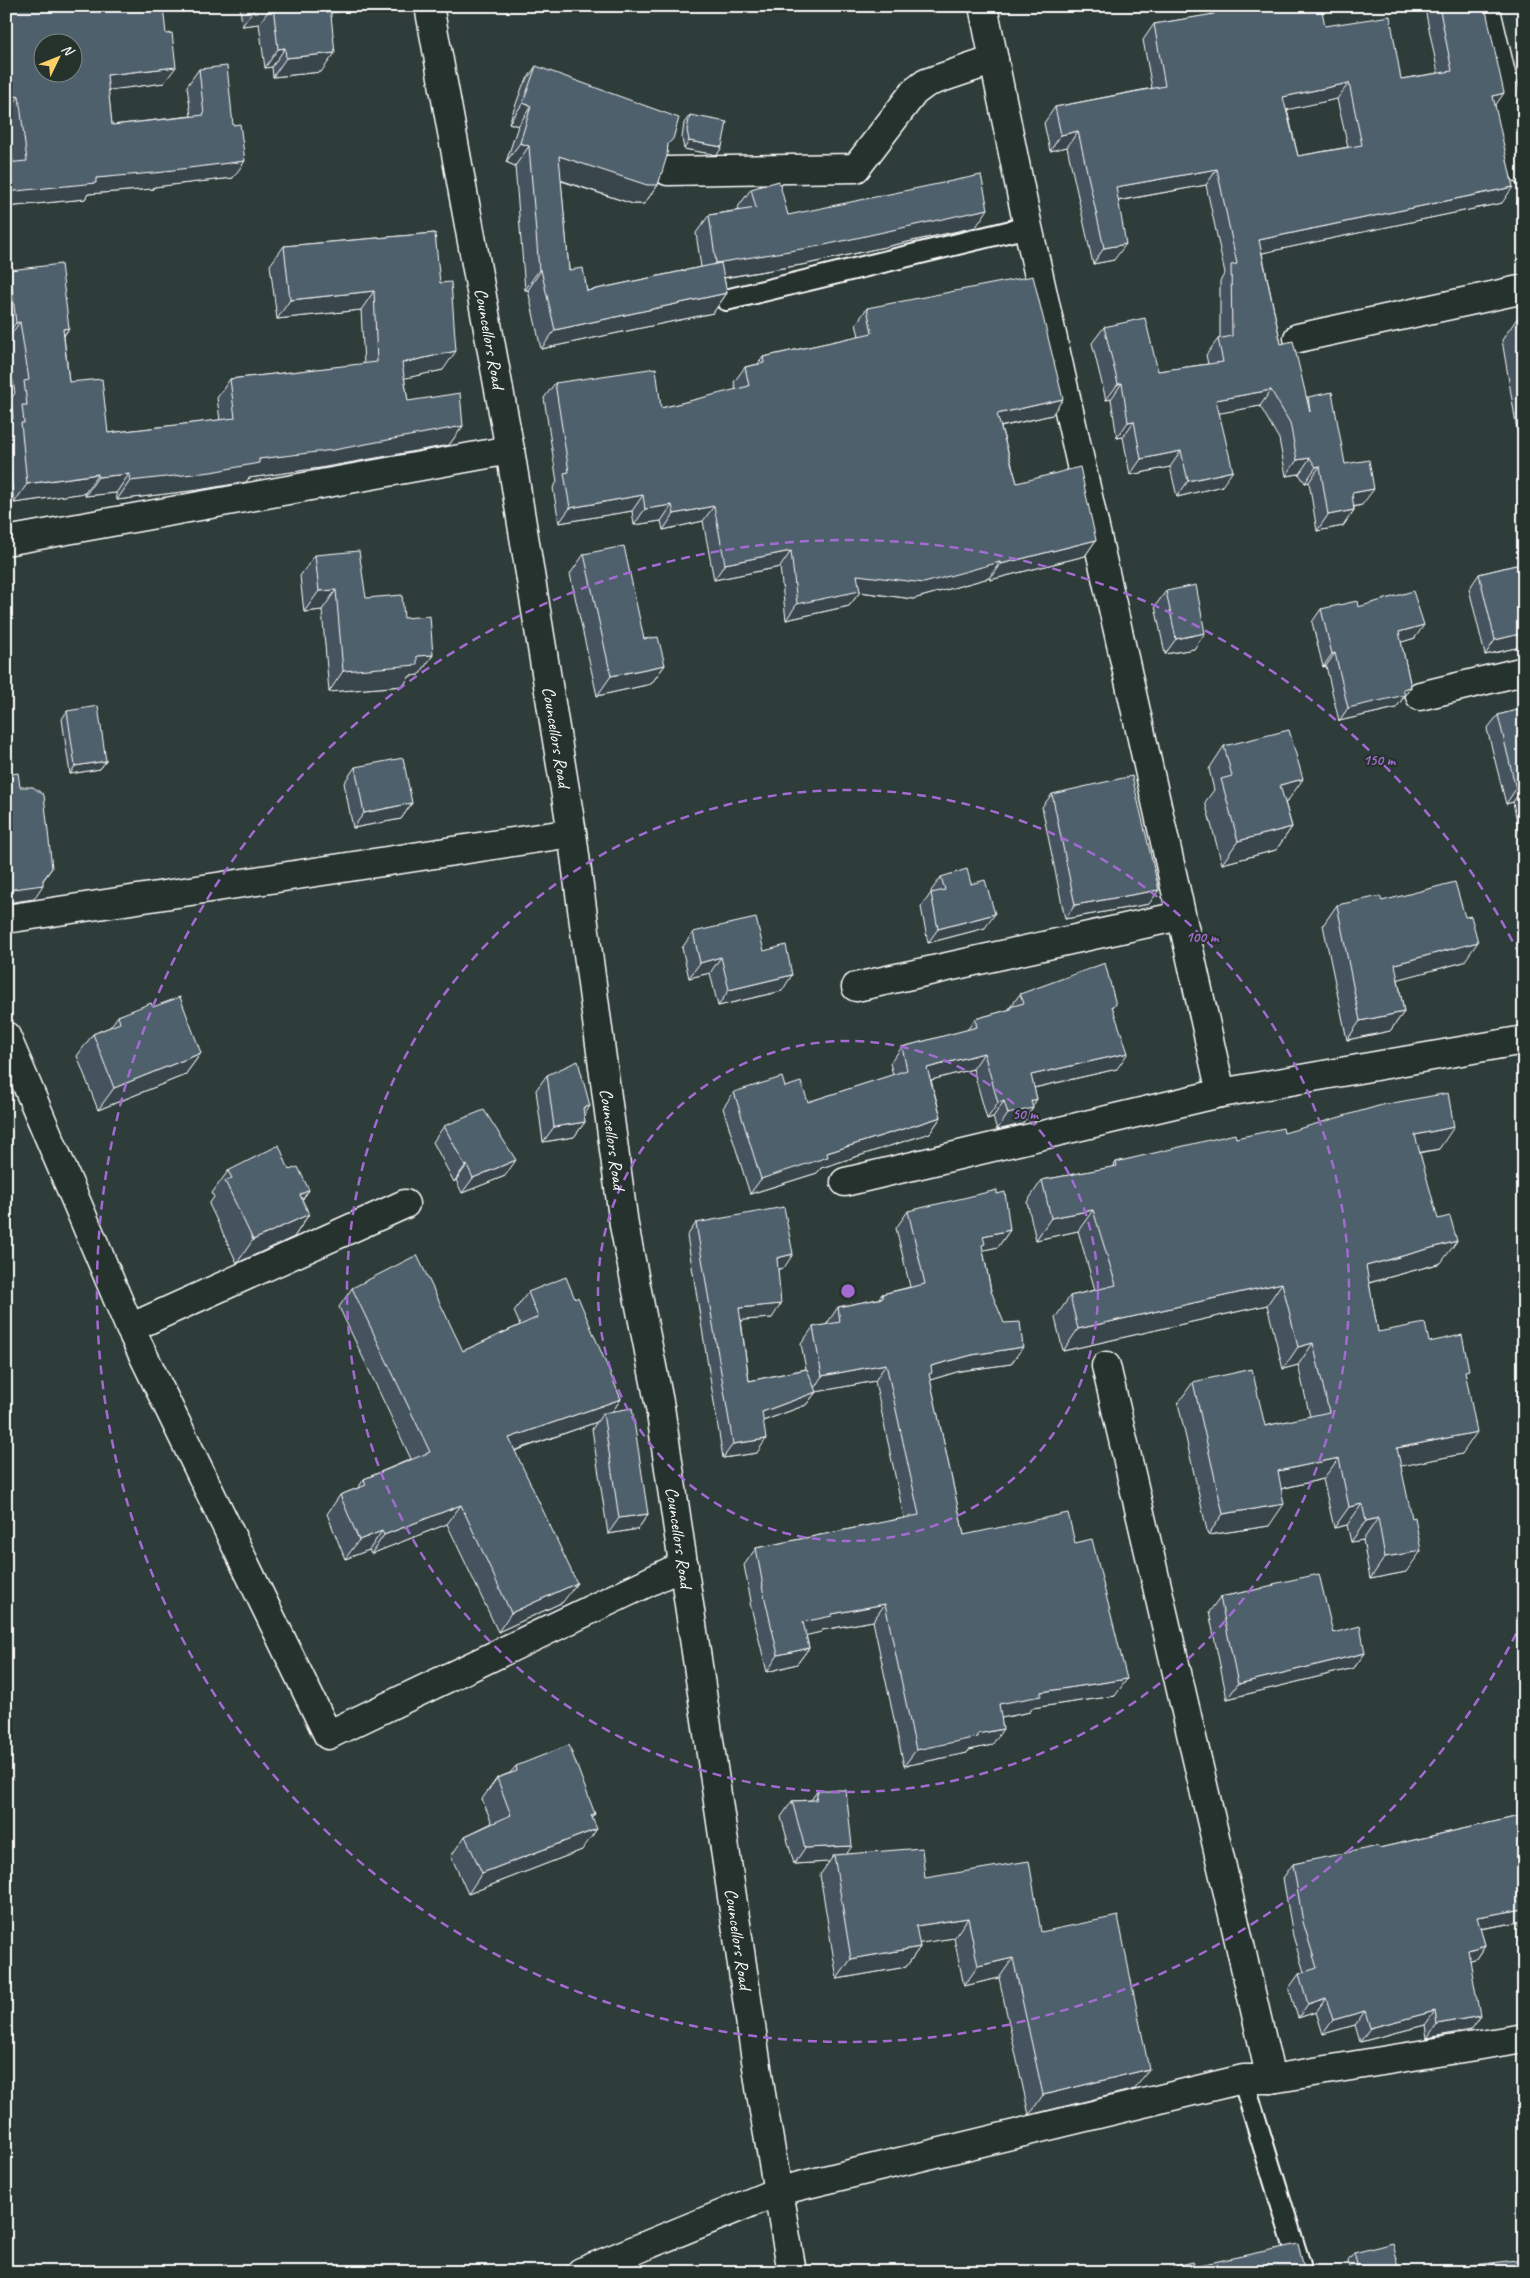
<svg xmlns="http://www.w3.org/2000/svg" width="1530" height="2278" font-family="Caveat,sans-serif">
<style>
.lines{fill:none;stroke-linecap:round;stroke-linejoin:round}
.lane-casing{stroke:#fff;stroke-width:24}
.street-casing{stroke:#fff;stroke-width:31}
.lane{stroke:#26332d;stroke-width:20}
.street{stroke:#26332d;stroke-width:28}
.wall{fill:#45535e;stroke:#fff;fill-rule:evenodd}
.shaded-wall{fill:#38444c;stroke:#fff}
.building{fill:#50616d;stroke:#fff;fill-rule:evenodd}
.ring{fill:none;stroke:#a36bd2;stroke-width:2.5;stroke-dasharray:9 6}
.labels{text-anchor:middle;stroke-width:4.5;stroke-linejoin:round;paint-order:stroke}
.street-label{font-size:18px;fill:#fff;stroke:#26332d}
.centre{fill:#a36bd2;stroke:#26332d;stroke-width:2.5}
.ring-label{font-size:15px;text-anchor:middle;font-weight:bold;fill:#a36bd2;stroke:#26332d;stroke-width:4.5;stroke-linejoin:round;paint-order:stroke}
</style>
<rect width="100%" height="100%" fill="#2e3c3a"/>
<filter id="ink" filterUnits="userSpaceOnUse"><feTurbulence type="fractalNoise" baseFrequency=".02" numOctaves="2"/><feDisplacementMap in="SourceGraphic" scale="10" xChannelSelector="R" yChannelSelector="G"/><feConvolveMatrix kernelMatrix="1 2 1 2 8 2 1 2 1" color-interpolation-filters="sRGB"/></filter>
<g filter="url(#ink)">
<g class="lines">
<g class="lane-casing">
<path id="lane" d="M726,300L1028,227
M1243,2079L1300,2265"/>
</g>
<g class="street-casing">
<g id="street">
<path id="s1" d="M429,6L510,450L572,833L624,1225L660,1407L761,2094L792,2272"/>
<path d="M983,6L1028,227L1221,1093L1524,1040"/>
<path d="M1485,6L1524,171"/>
<path d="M668,171L856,168L914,92L926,83L994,60"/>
<path d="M1298,338L1524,289"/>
<path d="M6,541L510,450"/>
<path d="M1420,696L1524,671"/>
<path d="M6,919L572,833"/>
<path d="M856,987L1180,916"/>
<path d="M6,1036L130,1328L328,1735L684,1565"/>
<path d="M845,1182L1221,1093"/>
<path d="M130,1328L405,1204"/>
<path d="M1106,1366L1271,2079"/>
<path d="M581,2272L779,2191L1243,2079H1271L1524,2038"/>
</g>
</g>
<use href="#lane" class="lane"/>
<use href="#street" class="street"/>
</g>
<path class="wall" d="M6,6H163L164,83L108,90L112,125L191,116L187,86L199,69L233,178L154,187L153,189L88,194L85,199L6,207V163L13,162L8,113H6Z
M240,6H356L354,10L330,13L321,72L273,77L272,67L265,68L259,24L242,26Z
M1225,6L1325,26L1401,79L1438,73L1426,14L1431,6H1485L1495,106L1502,203L1262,253L1281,344L1307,398L1308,397L1345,464L1362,505L1354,507V510L1343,526L1317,531L1309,482L1305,483L1299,474L1286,476L1279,439L1260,406L1219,413L1222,486L1177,497L1170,467L1130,475L1123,437L1117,438L1111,399L1106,400L1092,343L1104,327L1158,371L1208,364L1206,355L1218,339L1220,338V281L1225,273L1206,185L1118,201L1114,260L1093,264L1067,147L1050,151L1044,123L1055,107L1152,88L1143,40L1154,24L1210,15L1213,10H1222ZM1337,99L1348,147L1298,156L1287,109Z
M536,66L668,146L658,185L644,204H633L561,181L569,270L587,291L701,267L696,233L709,215L739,210L738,207L751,189L788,215L976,227L807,264L724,278L727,293L713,313L541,349L528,290H525L515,166L506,162L518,126L509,123L523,85Z
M690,115L717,155L684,149L682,138L684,123Z
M435,233L443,370L404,378L408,401L463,426L449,445L320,468L249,478L246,482L198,490L117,500L116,493L85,496V493L14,503L7,442L10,438L9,424L13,418L11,399L15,393L6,341V275L10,270L69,328L64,336L69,382L108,433L220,420L217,398L230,379L364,364L361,310L277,319L270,265L284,246Z
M867,308L1052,415L1001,427L1017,483L1096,540L1085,556L990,580L989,578L913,599L860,592L849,606L786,620L780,567L714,580L703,521L663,530L661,521L634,525L632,511L559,523L553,488L557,482L544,398L555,383L661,408L736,390L734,382L745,367L758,364L763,357L859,336L856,324Z
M1524,316V471L1502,340L1518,317Z
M584,554L644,639L665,665L651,684L597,696L570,574Z
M315,555L366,598L404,618L433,655L419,675L410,676L403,686L329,692L322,610L304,612L300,576Z
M1524,563V646L1485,655L1469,589L1479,574Z
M1166,591L1205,633L1194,649L1165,654L1155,606Z
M1358,607L1415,638L1401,642L1411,687L1396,708L1339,721L1326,666L1323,667L1312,622L1321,609Z
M1524,708V857L1513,802L1506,804L1487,729L1498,715Z
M67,711L106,761L100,769L70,774L62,719Z
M1224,746L1287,802H1285L1292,827L1276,850L1222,864L1205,802L1214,790L1209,769Z
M355,767L412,803L401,819L353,828L344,783Z
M1052,794L1149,904L1065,919L1042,807Z
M941,877L985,928L928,943L921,907L931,893V891Z
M1382,901L1464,962L1398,979L1404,1012L1390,1031L1347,1040L1323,925L1337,905Z
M693,932L764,951L782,991L718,1006L710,973L689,978L682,948Z
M1020,994L1113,1009L1117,1069L1034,1088L1037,1099L1032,1106L1033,1108L1022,1124L997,1130L993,1117L987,1119L973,1069L931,1080L941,1117L930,1133L821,1168L817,1173L750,1194L723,1108L734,1092L785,1087L808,1102L893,1075L890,1063L902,1047L967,1030L975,1019L1008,1010Z
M153,1007L201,1053L185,1075L98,1110L77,1056L93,1034L110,1027L118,1016Z
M547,1075L584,1115L585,1122L574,1137L543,1142L536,1090Z
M444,1126L505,1176L462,1193L456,1180L454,1182L433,1142Z
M1284,1133L1439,1149L1420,1153L1441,1263L1369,1283L1378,1332L1429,1342L1466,1375L1462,1454L1400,1466L1406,1572L1370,1579L1363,1540L1351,1542L1347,1525L1334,1528L1323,1479L1281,1489L1269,1526L1208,1535L1178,1403L1193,1382L1265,1426L1310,1417L1298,1365L1283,1369L1267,1305L1063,1351L1055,1318L1070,1296L1095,1290L1078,1231L1036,1240L1027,1202L1042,1180L1113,1167L1116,1162L1236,1138Z
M289,1170L309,1190L302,1200L309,1214L294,1237L237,1263L209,1204L214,1197L212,1193L228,1171Z
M908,1211L1010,1230L998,1247L983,1250L991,1291L1011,1364L960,1371L930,1380L964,1535L1075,1543L1115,1696L1032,1708L1030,1712L1001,1718L992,1745L969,1750L967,1753L904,1766L873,1621L822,1630L821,1632L806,1635L809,1648L797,1664L767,1672L750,1603L751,1601L744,1565L756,1548L904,1518L875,1381L816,1392L806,1405L763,1421L757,1453L723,1458L687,1236L696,1223L784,1268L778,1269L772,1318L741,1320L749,1381L806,1369L801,1344L813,1327L826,1325L838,1307L878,1299L882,1294L910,1287L896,1228Z
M352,1288L463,1351L520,1325L514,1311L528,1292L575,1299L621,1399L612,1412L648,1514L638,1529L608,1534L592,1429L597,1422L515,1451L563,1602L498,1632L447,1524L371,1554L369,1550L345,1559L327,1514L340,1495L358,1488L364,1479L411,1459L339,1307Z
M1273,1584L1333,1633L1365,1653L1354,1668L1227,1699L1209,1612L1220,1597L1272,1587Z
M516,1766L595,1814L592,1818L582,1850L468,1894L451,1856L465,1836L492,1823L482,1799L497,1778L510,1773Z
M818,1790L847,1854L925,1878L1041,1932L1135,2089L1029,2115L999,1978L964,1986L954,1938L919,1943L920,1947L906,1967L837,1979L820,1875L829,1862L794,1864L781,1817L792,1801L811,1800Z
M1524,1815V1949L1519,1922L1480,1929L1485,1945L1475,1960L1470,1961V2030L1427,2038L1425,2025L1360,2042L1355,2025L1323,2034L1316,2012L1298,2018L1289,1988L1299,1974L1304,1972L1293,1936L1283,1878L1293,1864L1379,1848Z
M1354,2253L1396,2272H1351L1348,2261Z
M1467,2266L1524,2272H1463Z"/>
<path class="shaded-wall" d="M261,6H272L259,24L242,26L256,7Z
M321,6H356L354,10L315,14Z
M285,48L272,67L265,68L278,49Z
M335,53L321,72L273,77L286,58Z
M176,67L164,83L95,92L107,75Z
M1349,83L1337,99L1272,113L1283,97Z
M1504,93L1493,109V96Z
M19,96L8,113H6V104L11,97Z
M523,103L531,106L518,126L509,123Z
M1078,131L1067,147L1050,151L1061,135Z
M689,141L722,147L717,155L684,149Z
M520,143L529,146L515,166L506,162Z
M559,156L658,185L644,204H633L545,175Z
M245,161L233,178L154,187L153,189L88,194L85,199L6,207V192L96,178Z
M1217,169L1206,185L1105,203L1116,187Z
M1513,187L1502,203L1248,256L1259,240Z
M988,209L976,227L807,264L704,281L716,263Z
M1126,244L1114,260L1093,264L1104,248Z
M539,270H541L528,290H525Z
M374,291L361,310L277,319L290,300Z
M727,293L713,313L541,349L555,330Z
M20,322L6,341V336L16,323Z
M69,328L56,347L63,329Z
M456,351L443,370L388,382L402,363Z
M1122,383L1111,399L1106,400L1118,384Z
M1271,390L1260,406L1204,416L1216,400Z
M1063,399L1052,415L986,430L997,414Z
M1134,421L1123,437L1117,438L1128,422Z
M463,426L449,445L320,468L249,478L246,482L198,490L117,500L130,481L259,459Z
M1181,451L1170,467L1130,475L1141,459Z
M1310,458L1299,474L1286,476L1297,460Z
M1320,466L1309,482L1305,483L1316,467Z
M1233,471L1222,486L1177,497L1188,481Z
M98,474L85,493L14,503L27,484Z
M129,474L116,493L85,496L98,477Z
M1374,489L1362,505L1341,509L1352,493Z
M643,495L632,511L559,523L570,508Z
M672,505L661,521L634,525L645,509Z
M714,506L703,521L663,530L674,514Z
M1354,510L1343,526L1317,531L1328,515Z
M1096,540L1085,556L990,580L1001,564Z
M791,551L780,567L714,580L725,564Z
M1000,562L989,578L913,599L860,592L849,606L786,620L797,604L857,575Z
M336,590L322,610L304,612L319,591Z
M1424,625L1415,638L1389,646L1399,632Z
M1205,633L1194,649L1165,654L1176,639Z
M1524,633V646L1485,655L1495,640Z
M1335,653L1326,666L1323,667L1332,654Z
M433,655L419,675L410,676L403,686L329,692L343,671L417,656Z
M665,665L651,684L597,696L611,676Z
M1411,687L1396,708L1339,721L1348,708L1403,689Z
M106,761L100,769L70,774L75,766Z
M1303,779L1287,802L1264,808L1280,785Z
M1523,787L1513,802L1506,804L1516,789Z
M412,803L401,819L353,828L364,813Z
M1292,827L1276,850L1222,864L1238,841Z
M52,868L40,885H43L34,899L6,903V894Z
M1159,890L1149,904L1065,919L1075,905Z
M995,914L985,928L928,943L938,929Z
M1478,942L1464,962L1381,984L1395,964Z
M721,957L710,973L689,978L700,963Z
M792,975L782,991L718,1006L729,990Z
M1404,1012L1390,1031L1347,1040L1360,1021Z
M201,1053L185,1075L98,1110L114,1088Z
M984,1053L973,1069L916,1084L927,1068Z
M1128,1053L1117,1069L1020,1091L1031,1075Z
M1037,1099L1031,1109L1033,1108L1022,1124L997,1130L1008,1114L1031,1101Z
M1004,1101L993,1117L987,1119L998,1103Z
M590,1106L580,1122L583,1108Z
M941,1117L930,1133L821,1168L817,1173L750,1194L761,1179L827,1153Z
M585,1122L574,1137L543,1142L554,1127Z
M1454,1127L1439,1149L1400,1156L1415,1135Z
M516,1160L505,1176L462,1193L473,1178Z
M467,1165L456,1180L454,1182L465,1166Z
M309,1190L293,1213L300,1195Z
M1093,1210L1078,1231L1036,1240L1051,1218Z
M309,1214L294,1237L237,1263L253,1240Z
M1010,1230L998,1247L980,1251L983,1236Z
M1457,1241L1441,1263L1350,1288L1366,1266Z
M793,1254L784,1268L768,1271L777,1258Z
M1282,1283L1267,1305L1063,1351L1078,1329Z
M781,1304L772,1318L730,1321L739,1308Z
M1313,1343L1298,1365L1283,1369L1298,1347Z
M1023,1347L1011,1364L960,1371L927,1381L931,1366L972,1355Z
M886,1364L875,1381L811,1393L822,1376Z
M816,1392L806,1405L752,1425L762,1412Z
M621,1399L608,1418L603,1413L597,1422L496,1457L509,1438Z
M1477,1432L1462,1454L1381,1470L1397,1448Z
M766,1439L757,1453L723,1458L733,1444Z
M1339,1458L1323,1479L1263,1493L1278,1471Z
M1284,1504L1269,1526L1208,1535L1223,1514Z
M1362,1504L1347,1525L1334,1528L1349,1507Z
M461,1505L447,1524L371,1554L384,1535Z
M648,1514L638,1529L608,1534L619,1518Z
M1378,1518L1363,1540L1351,1542L1366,1521Z
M382,1531L369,1550L345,1559L359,1540Z
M1421,1551L1406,1572L1370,1579L1385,1557Z
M577,1583L563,1602L498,1632L511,1613Z
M885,1604L873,1621L822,1630L821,1632L792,1639L803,1622L832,1614Z
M809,1648L797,1664L767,1672L778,1655Z
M1365,1653L1354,1668L1227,1699L1238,1684Z
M1127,1679L1115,1696L1032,1708L1030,1712L987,1721L999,1704L1041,1692Z
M1003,1729L992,1745L969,1750L967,1753L904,1766L916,1750L978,1734Z
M597,1829L582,1850L468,1894L482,1873Z
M852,1846L841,1862L834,1855L829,1862L794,1864L805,1848Z
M1524,1909V1916L1519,1922L1467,1931L1477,1917Z
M968,1918L954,1938L902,1946L916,1926Z
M1485,1945L1475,1960L1458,1964L1468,1950Z
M920,1947L906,1967L837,1979L851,1959Z
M1013,1958L999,1978L964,1986L978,1966Z
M1326,1998L1316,2012L1298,2018L1308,2004Z
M1365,2011L1355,2025L1323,2034L1333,2020Z
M1435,2011L1425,2025L1360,2042L1370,2028Z
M1480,2016L1470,2030L1427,2038L1437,2024Z
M1149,2069L1135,2089L1029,2115L1043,2095Z
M1399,2267L1396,2272H1382Z"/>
<path class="building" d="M10,6H163L166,34L172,33L176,67L107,75L112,125L204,115L199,69L227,66L233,125L240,124L245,161L165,171V172L96,178V183L6,192V163L27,161L19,96L11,97L6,59V57L11,56ZM42,42H72V72H42Z
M273,6H330L335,53L286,58L285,48L278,49Z
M1226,6H1321L1325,26L1390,16L1401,79L1452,71L1439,6H1485L1504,93L1493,96L1513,187L1259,240L1281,344L1293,341L1310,412L1308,397L1332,392L1345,464L1369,460L1374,489L1352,493L1354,510L1328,515L1320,466L1316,467L1310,458L1297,460L1290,423L1271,390L1216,400L1233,471L1188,481L1181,451L1141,459L1134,421L1128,422L1122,383L1118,384L1104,327L1145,318L1158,371L1223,362L1218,339L1232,336L1231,265L1237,264L1217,169L1116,187L1126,244L1104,248L1078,131L1061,135L1055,107L1165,86L1154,24L1214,14L1213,10H1226ZM1349,83L1362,145L1298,156L1283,97Z
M536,66L679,118L673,139L668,144L667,156L658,185H647L559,156L569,270L583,268L587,291L721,263L727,293L555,330L541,270H539L529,146L520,143L531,106L523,103Z
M690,115L727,122L722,147L689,141L687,130Z
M981,175L988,209L820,246L716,263L709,215L756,208L751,189L779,181L788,215Z
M435,233L440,283L451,282L456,351L402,363L408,401L460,393L463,426L334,450L259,459V463L211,472L130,481L129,474L98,477V474L27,484L21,423H24L22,405H27L24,381L29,380L20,322L16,323L10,270L61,264L69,328L63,329L69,382L102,379L108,433L235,418L230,379L377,362L374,291L290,300L284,246Z
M1033,276L1063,399L997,414L1017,483L1080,467L1096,540L1001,564L1000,562L924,583L857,575L860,591L797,604L791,551L725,564L714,506L674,514L672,505L645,509L643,495L570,508L564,473L569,472L555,383L656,368L661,408L749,386L745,367L764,363L763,357L872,333L867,308Z
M1524,316V353L1518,317Z
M624,546L644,639L658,637L665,665L611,676L584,554Z
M359,551L366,598L402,595L404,618L430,616L433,655L417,656V665L343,671L336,590L319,591L315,555Z
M1524,563V633L1495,640L1479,574Z
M1196,585L1205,633L1176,639L1166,591Z
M1413,591L1424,625L1399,632L1411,687L1403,689L1405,695L1348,708L1335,653L1332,654L1321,609L1357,601L1358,607Z
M98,706L106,761L75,766L67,711Z
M1524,708V791L1523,787L1516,789L1498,715Z
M1289,730L1303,779L1280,785L1292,827L1238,841L1221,779L1232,776L1224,746Z
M403,758L412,803L364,813L355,767Z
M18,773L20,787H33L44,795L52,868L43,880V885L14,889L6,894V775Z
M1132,776L1159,890L1075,905L1052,794Z
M967,869L971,884L985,880L995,914L938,929L931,893L945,890L941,877Z
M1455,882L1465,917L1471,916L1478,942L1395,964L1404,1012L1360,1021L1337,905L1380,896L1382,901Z
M756,918L764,951L786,945L792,975L729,990L721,957L700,963L693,932Z
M1105,963L1116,1005L1112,1006L1128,1053L1031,1075L1037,1099L1031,1101L1033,1108L1008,1114L1004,1101L998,1103L984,1053L927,1068L941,1117L827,1153L828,1157L761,1179L734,1092L782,1077L785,1087L801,1082L808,1102L907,1070L902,1047L977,1027L975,1019L1011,1009L1010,1007L1024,1003L1020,994Z
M180,997L201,1053L114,1088L93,1034L120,1023L118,1016L151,1003L153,1007Z
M578,1061L590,1106L583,1108L585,1122L554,1127L547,1075Z
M1448,1093L1454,1127L1415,1135L1438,1219L1450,1216L1457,1241L1366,1266L1378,1332L1425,1323L1429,1342L1462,1335L1469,1370L1465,1371L1477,1432L1397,1448L1412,1518L1415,1517L1421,1551L1385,1557L1378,1518L1366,1521L1362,1504L1349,1507L1339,1458L1278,1471L1284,1504L1223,1514L1193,1382L1252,1369L1265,1426L1329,1412L1313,1343L1298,1347L1282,1283L1078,1329L1070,1296L1116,1285L1093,1210L1051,1218L1042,1180L1117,1166L1116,1162L1235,1134L1236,1138L1283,1128L1284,1133L1382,1105Z
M484,1110L516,1160L473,1178L467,1165L465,1166L444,1126Z
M279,1145L289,1170L298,1167L309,1190L300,1195L309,1214L253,1240L225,1181L232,1178L228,1171Z
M997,1190V1194L1005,1192L1010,1230L983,1236L985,1244L982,1245L991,1291L1004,1323L1020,1322L1023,1347L972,1355L931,1366L932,1373L929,1374L964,1535L1068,1513L1075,1543L1092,1539L1127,1679L1041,1692V1696L999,1704L1003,1729L978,1734V1737L916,1750L885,1604L832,1614V1616L803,1622L809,1648L778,1655L762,1586H763L756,1548L919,1515L886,1364L822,1376L813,1327L840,1322L838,1307L883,1298L882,1294L925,1284L908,1211Z
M784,1207L793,1254L777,1258L781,1304L739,1308L749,1381L807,1369L816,1392L762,1412L766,1439L733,1444L696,1223Z
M417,1255L463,1351L538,1317L528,1292L566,1277L575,1299L578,1297L621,1399L509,1438L577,1583L511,1613L461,1505L384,1535L382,1531L359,1540L340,1495L366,1485L364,1479L430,1452L352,1288Z
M632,1408L648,1514L619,1518L603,1413Z
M1319,1574L1333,1633L1360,1626L1365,1653L1238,1684L1220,1597L1274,1586L1273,1584Z
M569,1745L595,1814L591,1815L597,1829L482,1873L465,1836L511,1815L497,1778L517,1771L516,1766Z
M818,1790H846L852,1846L805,1848L792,1801L816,1800Z
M1524,1815V1909L1477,1917L1485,1945L1468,1950L1480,2016L1437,2024L1435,2011L1370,2028L1365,2011L1333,2020L1326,1998L1308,2004L1299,1974L1317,1968L1303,1922L1293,1864L1378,1846L1379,1848Z
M922,1848L925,1878L1029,1861L1041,1932L1118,1916L1149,2069L1043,2095L1013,1958L978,1966L968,1918L916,1926L920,1947L851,1959L834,1855Z
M1393,2243L1399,2267L1382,2272H1359L1354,2253Z
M1298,2244L1305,2272H1151L1193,2262L1195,2266Z
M1524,2259V2272H1468L1467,2266Z"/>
</g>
<g class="ring">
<circle cx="848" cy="1291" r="250"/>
<circle cx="848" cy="1291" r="501"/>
<path d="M1523 1620A751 751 0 1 1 1523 962"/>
</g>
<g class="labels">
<g class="street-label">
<text dy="6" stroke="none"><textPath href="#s1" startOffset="338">Councellors Road</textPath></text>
<text dy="6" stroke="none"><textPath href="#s1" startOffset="742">Councellors Road</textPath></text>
<text dy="6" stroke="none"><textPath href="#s1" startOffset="1148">Councellors Road</textPath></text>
<text dy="6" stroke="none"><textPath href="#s1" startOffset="1552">Councellors Road</textPath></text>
<text dy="6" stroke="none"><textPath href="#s1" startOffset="1958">Councellors Road</textPath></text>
</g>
</g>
<circle cx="848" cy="1291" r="8" class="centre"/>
<g class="ring-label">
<text x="1379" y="765">150 m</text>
<text x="1202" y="942">100 m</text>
<text x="1025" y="1119">50 m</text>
</g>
<rect width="1530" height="2278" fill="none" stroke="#26332d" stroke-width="25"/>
<rect x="12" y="12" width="1505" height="2253" fill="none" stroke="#fff" stroke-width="2" filter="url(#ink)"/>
<g transform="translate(58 58) rotate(47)"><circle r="24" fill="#26332d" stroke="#7d8581"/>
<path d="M0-4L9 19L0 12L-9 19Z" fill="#ffd166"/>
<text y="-8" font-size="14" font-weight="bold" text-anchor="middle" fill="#ffffff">N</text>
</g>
</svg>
